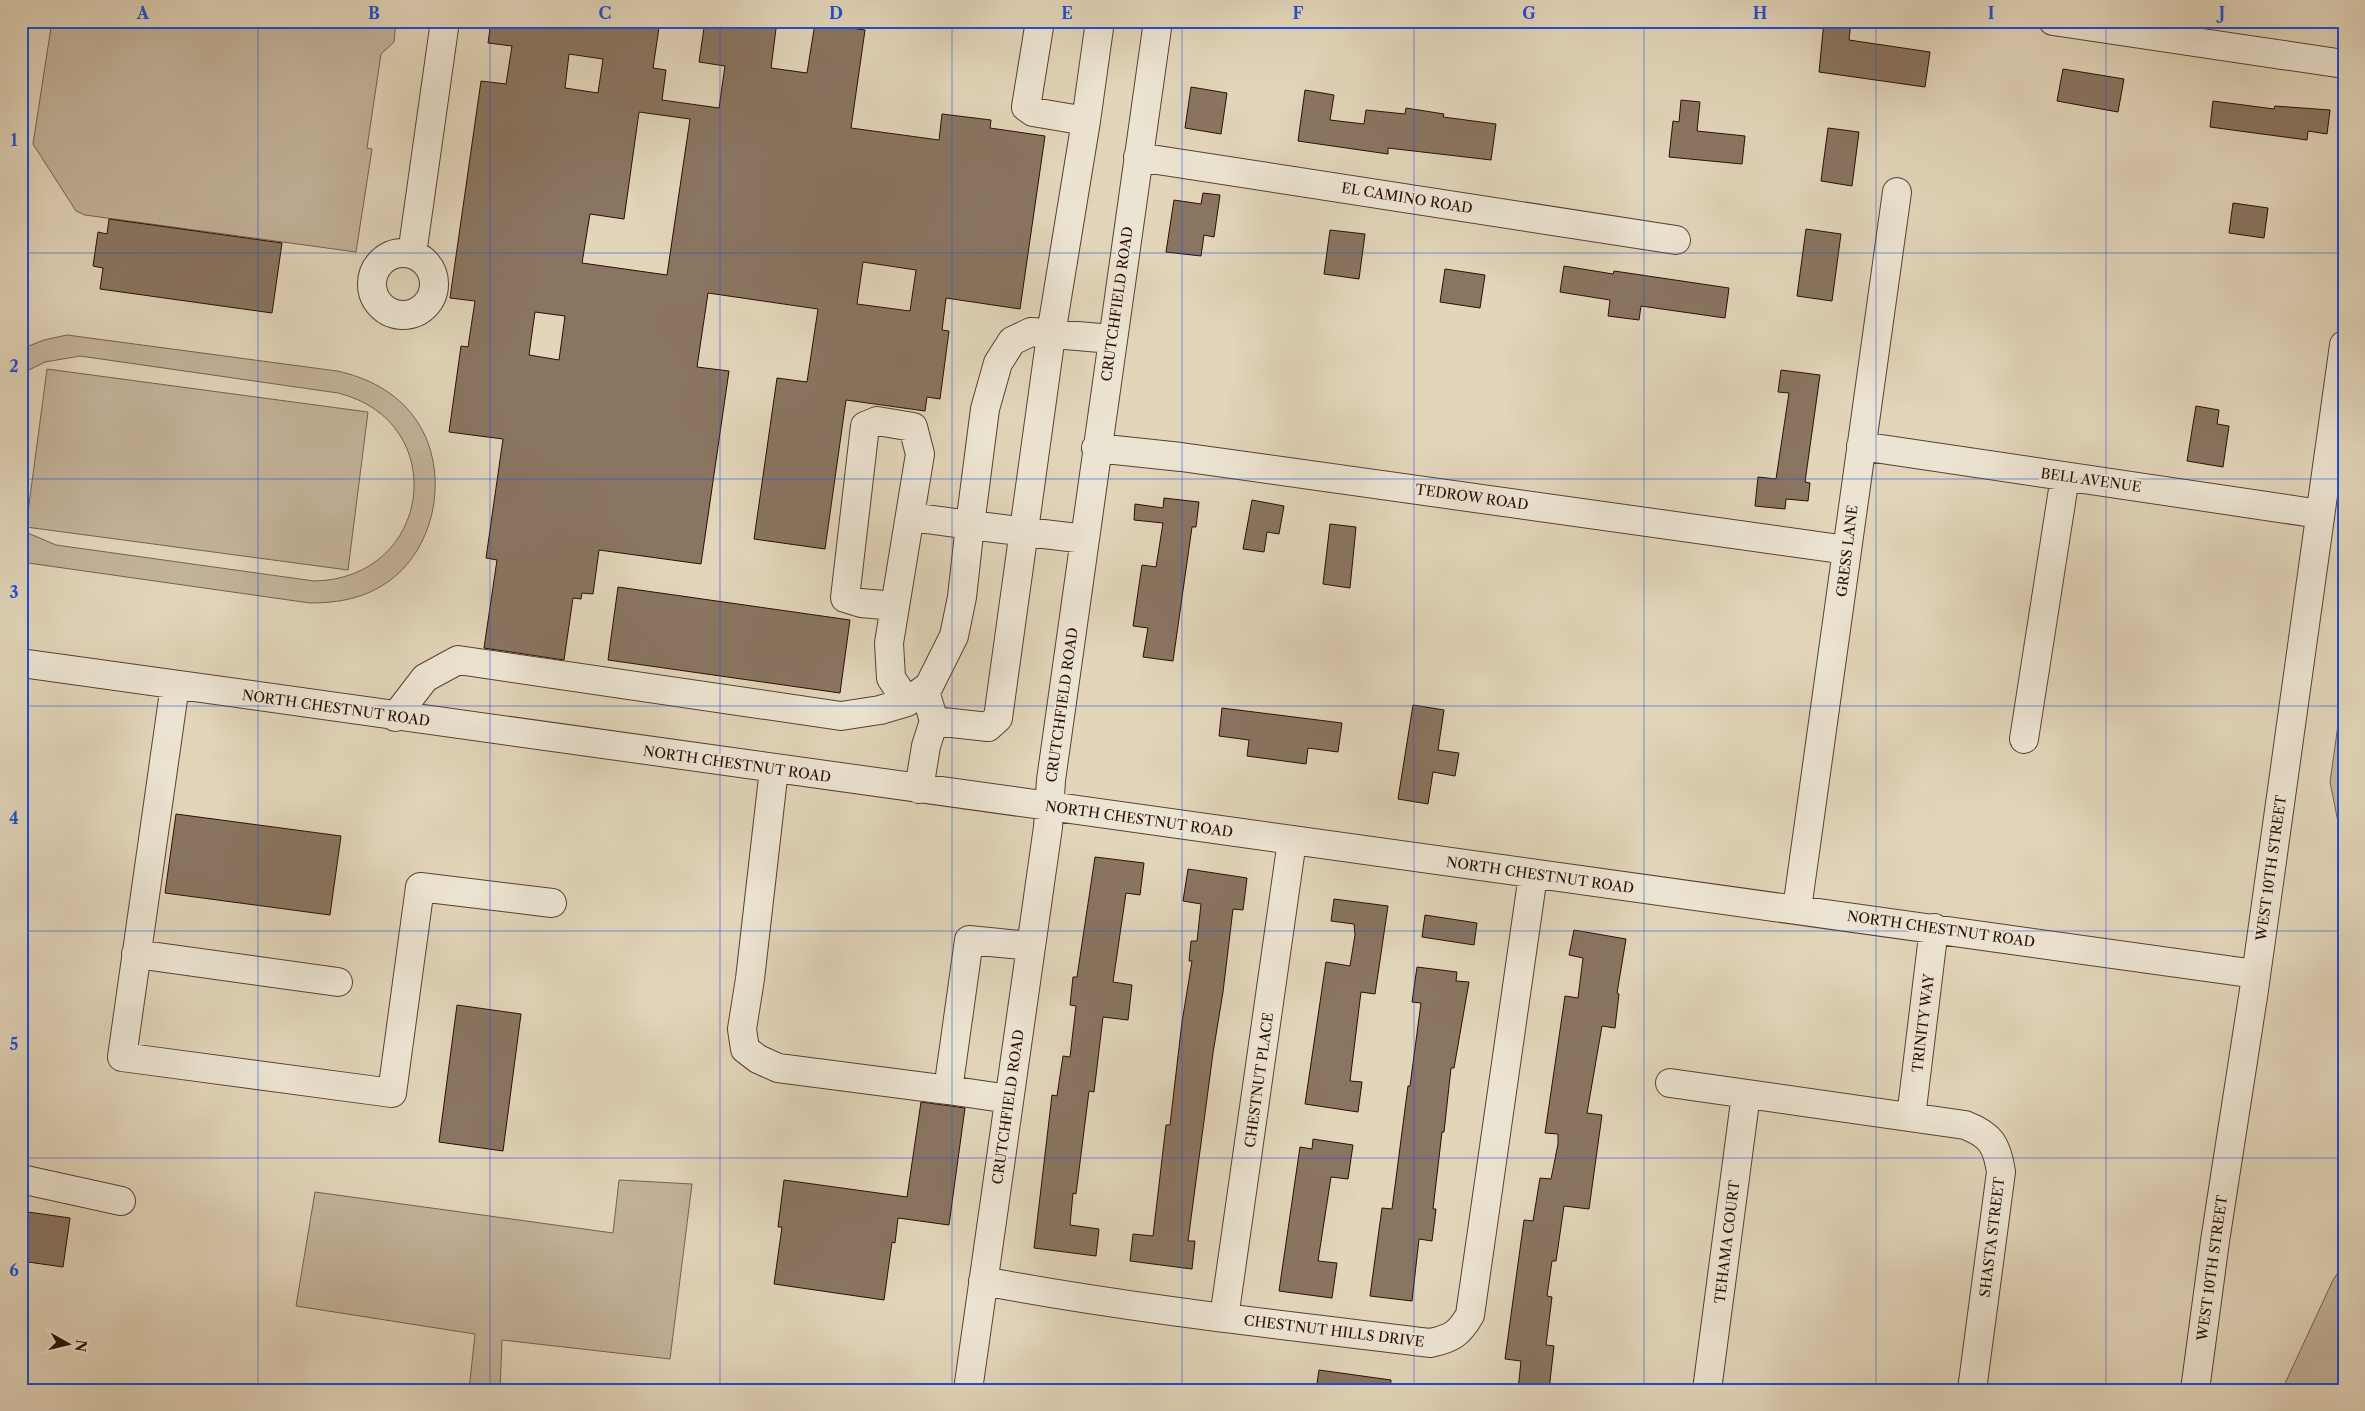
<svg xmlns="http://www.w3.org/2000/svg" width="2365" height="1411" font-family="'Libre Caslon Text',serif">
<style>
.green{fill:#c3b39b;stroke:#76604f}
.building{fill:#8a7562;stroke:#2a0e03;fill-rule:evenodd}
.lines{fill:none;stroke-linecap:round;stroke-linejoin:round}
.minor-casing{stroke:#584031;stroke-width:30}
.minor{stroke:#ece4d2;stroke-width:28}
.grid{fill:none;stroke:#1d4ed8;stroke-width:1;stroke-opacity:0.55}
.labels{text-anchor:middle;stroke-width:4;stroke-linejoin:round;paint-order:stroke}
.street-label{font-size:14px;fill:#2a0e03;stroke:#ece4d2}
.neatline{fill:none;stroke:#1d4ed8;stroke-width:2}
.grid-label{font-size:16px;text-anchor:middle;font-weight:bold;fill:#1d4ed8}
</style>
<rect width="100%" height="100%" fill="#e2d5ba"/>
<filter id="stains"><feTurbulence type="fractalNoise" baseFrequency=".004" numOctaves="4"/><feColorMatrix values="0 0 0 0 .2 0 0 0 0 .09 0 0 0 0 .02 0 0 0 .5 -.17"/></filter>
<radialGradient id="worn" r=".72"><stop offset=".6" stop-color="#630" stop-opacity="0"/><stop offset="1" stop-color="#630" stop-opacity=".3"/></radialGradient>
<path class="green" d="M52,21H396L394,42L381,54L367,148L372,149L356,252L85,215L76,211L33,144Z
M67,335L337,371C366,377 396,392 414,417C450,465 439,545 389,581C366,598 339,603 310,603L21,562V530L56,545L314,581C433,579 452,421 338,393L80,356L45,362L21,374V349L44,340Z
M47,369L368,412L348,570L26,527Z
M2344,682V852L2330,782Z
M619,1180L692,1184L670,1359L502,1340L500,1390H469L475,1334L296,1306L315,1192L613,1233Z
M2344,1264V1390H2282L2333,1280Z"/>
<path class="building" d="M491,21H660L653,68L666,70L662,100L719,108L725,66L699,62L705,21H777L771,68L807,73L815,23L865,30L851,128L939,140L942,114L991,120L990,128L1045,136L1020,309L946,298L942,330L949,331L940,399L927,397L925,411L846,400L825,549L754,539L777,378L807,382L818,309L708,293L697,367L729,371L701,564L599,550L593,594L582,593L581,599L573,598L564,660L484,648L497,560L486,558L503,439L449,432L461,346L468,347L475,301L450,298L481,81L506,84L512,46L488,43ZM569,54L603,59L598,93L565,88ZM639,112L690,119L667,275L582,263L590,214L624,219ZM863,262L916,270L910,311L857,304ZM535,312L565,316L559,360L529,355Z
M1824,21H1851L1849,40L1930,52L1925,87L1819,72Z
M2063,69L2124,79L2118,112L2057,101Z
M1191,87L1227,93L1221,134L1185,128Z
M1305,90L1334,95L1330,120L1364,124L1366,110L1405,114L1406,108L1444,114L1443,117L1496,124L1491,160L1388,148V154L1298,141Z
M1681,100L1700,102L1697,131L1745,136L1742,164L1669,157L1673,121L1679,122Z
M2213,101L2274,109L2275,106L2330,110L2327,134L2308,131L2307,140L2210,127Z
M1828,128L1859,132L1852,186L1821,181Z
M1203,193L1220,195L1214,237L1204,235L1201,256L1166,252L1174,200L1201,204Z
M2233,203L2268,208L2264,238L2229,233Z
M109,219L282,243L272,313L100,289L103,268L93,266L98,232L107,234Z
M1806,229L1841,234L1832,301L1797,296Z
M1330,230L1365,234L1359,279L1324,274Z
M1564,266L1613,274L1614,271L1729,288L1725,318L1641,306L1639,320L1608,316L1610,300L1560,292Z
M1445,269L1485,275L1480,308L1440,302Z
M1781,370L1820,375L1805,482L1810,483L1808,501L1786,499L1785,509L1755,506L1758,477L1776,479L1789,393L1778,392Z
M2196,406L2219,410L2217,424L2229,426L2223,467L2187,461Z
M1164,498L1199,502L1196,527H1192L1173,661L1143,657L1148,628L1133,626L1142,565L1156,567L1163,523L1134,520L1135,504L1163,508Z
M1252,500L1284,506L1279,534L1267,532L1264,552L1243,549Z
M1330,524L1356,527L1350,588L1323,584Z
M618,587L850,620L840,693L608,660Z
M1413,705L1444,710L1438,750L1459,753L1455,776L1433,772L1428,804L1398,799Z
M1222,708L1342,723L1338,752L1308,748L1306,764L1247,756L1249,740L1219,736Z
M176,814L341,836L330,915L165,893Z
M1095,857L1144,863L1140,895L1126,893L1113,982L1132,985L1128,1020L1103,1017L1094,1092L1089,1091L1076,1194L1073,1193L1070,1225L1099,1229L1096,1256L1034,1248L1052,1095L1057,1096L1063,1056L1070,1057L1076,1006L1070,1005L1073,977H1077Z
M1188,869L1247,878L1243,910L1233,909L1223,992L1213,1053L1188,1241H1195L1192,1269L1130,1261L1133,1234L1153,1236L1166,1125H1170L1182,1022L1192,961H1189L1191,941H1197L1201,904L1183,901Z
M1334,899L1388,906L1375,994L1361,992L1350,1081L1362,1082L1358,1112L1305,1104L1326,962L1350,966L1355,935L1354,924L1331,921Z
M1425,915L1477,923L1474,945L1422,937Z
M1574,930L1626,939L1617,993L1619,994L1615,1028L1602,1026L1587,1113L1602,1115L1589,1209L1564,1206L1556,1261H1552L1547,1296L1552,1297L1546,1345L1554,1346L1549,1390H1518L1521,1361L1505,1359L1524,1220L1533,1221L1540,1178L1551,1179L1558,1144V1134L1545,1133L1565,996L1578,998L1583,958L1569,955Z
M1417,967L1457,972L1456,981L1469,982L1454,1068H1451L1444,1132H1442L1433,1209H1436L1432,1241L1419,1239L1412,1301L1370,1296L1382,1208L1392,1209L1408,1086H1410L1421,1003L1412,1002Z
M457,1005L521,1014L503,1151L439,1142Z
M921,1102L965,1108L949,1225L898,1218L895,1243L892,1242L884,1300L774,1284L782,1227H778L784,1180L907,1197Z
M1313,1139L1353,1145L1348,1179L1331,1177L1318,1261L1337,1263L1332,1298L1279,1291L1300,1147L1312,1149Z
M21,1211L70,1218L63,1267L21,1261Z
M1319,1370L1391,1380L1390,1390H1316Z"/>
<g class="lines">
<g class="minor-casing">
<path id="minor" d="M1040,21L1026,107L1033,112L1086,121L1100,21
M2053,21L2344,64
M1138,157L1676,240
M372 284a31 31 0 1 1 62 0a31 31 0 1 1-62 0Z
M412,254L445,21
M1861,446L2320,514
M1096,448L1181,457L1847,550
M1085,539L970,525L985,409L998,363L1012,341L1031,332L1112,339
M895,606L861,603L845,598L865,426L877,421L913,427L920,454L889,643L891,678L907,702
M21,663L2256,974
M175,685L122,1057L392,1093L420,887L552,903
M925,691L934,721L988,727L998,718L1052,328L1086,121
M395,717L425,678L458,660L841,716L880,710L907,702L929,686L954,636L962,597L970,525L911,517
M2024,739L2065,477
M774,769L750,979L742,1029L745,1049L758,1059L778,1068L948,1090
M919,789L926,746L934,721
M1797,909L1897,192
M136,954L338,982
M1670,1083L1965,1125C1991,1135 1997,1145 2001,1172L1972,1390
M1009,1099L948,1090L969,940L1031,946
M1911,1117L1934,928
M21,1179L121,1201
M983,1281C1131,1309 1282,1325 1431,1343C1452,1338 1459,1334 1470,1315L1533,875
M1224,1318L1292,841
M968,1390L1048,827L1051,780L1158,21
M1707,1390L1746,1094
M2195,1390L2215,1241L2254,990L2344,345"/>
</g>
<use href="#minor" class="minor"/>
</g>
<path class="grid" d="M258,21V1390M490,21V1390M720,21V1390M952,21V1390M1182,21V1390M1414,21V1390M1644,21V1390M1876,21V1390M2106,21V1390M21,253H2344M21,479H2344M21,706H2344M21,931H2344M21,1158H2344"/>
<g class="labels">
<g class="street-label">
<text transform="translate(1407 198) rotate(9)" y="5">EL CAMINO ROAD</text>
<text transform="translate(1117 304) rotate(-82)" y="5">CRUTCHFIELD ROAD</text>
<text transform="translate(2091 480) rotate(8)" y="5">BELL AVENUE</text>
<text transform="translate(1472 497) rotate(8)" y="5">TEDROW ROAD</text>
<text transform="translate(1847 551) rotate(-83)" y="5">GRESS LANE</text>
<text transform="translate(1062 705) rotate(-82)" y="5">CRUTCHFIELD ROAD</text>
<text transform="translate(336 708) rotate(8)" y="5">NORTH CHESTNUT ROAD</text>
<text transform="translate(737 764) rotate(8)" y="5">NORTH CHESTNUT ROAD</text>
<text transform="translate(1139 819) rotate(8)" y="5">NORTH CHESTNUT ROAD</text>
<text transform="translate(2271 868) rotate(-82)" y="5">WEST 10TH STREET</text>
<text transform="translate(1540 875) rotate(8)" y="5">NORTH CHESTNUT ROAD</text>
<text transform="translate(1941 929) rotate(8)" y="5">NORTH CHESTNUT ROAD</text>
<text transform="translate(1923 1023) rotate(-83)" y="5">TRINITY WAY</text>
<text transform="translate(1259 1080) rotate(-82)" y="5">CHESTNUT PLACE</text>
<text transform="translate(1008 1107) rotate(-82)" y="5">CRUTCHFIELD ROAD</text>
<text transform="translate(1992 1237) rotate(-83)" y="5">SHASTA STREET</text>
<text transform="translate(1727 1242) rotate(-83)" y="5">TEHAMA COURT</text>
<text transform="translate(2212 1268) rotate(-82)" y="5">WEST 10TH STREET</text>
<text transform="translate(1334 1331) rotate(7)" y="5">CHESTNUT HILLS DRIVE</text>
</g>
</g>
<rect width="2365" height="1411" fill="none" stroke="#e2d5ba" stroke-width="55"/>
<g transform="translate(68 1344) rotate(98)" stroke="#ece4d2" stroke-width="4" paint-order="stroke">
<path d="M0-4L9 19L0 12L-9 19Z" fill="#2a0e03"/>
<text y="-8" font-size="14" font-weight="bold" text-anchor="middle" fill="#2a0e03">N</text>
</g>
<rect x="28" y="28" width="2310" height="1356" class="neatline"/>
<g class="grid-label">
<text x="143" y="19">A</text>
<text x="374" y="19">B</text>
<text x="605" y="19">C</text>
<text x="836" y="19">D</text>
<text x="1067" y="19">E</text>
<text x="1298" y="19">F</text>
<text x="1529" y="19">G</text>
<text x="1760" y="19">H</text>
<text x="1991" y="19">I</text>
<text x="2222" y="19">J</text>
<text x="14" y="146">1</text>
<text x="14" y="372">2</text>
<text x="14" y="598">3</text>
<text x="14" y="824">4</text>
<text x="14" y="1050">5</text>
<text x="14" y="1276">6</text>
</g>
<rect width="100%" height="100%" filter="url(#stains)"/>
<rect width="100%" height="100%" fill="url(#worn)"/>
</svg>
